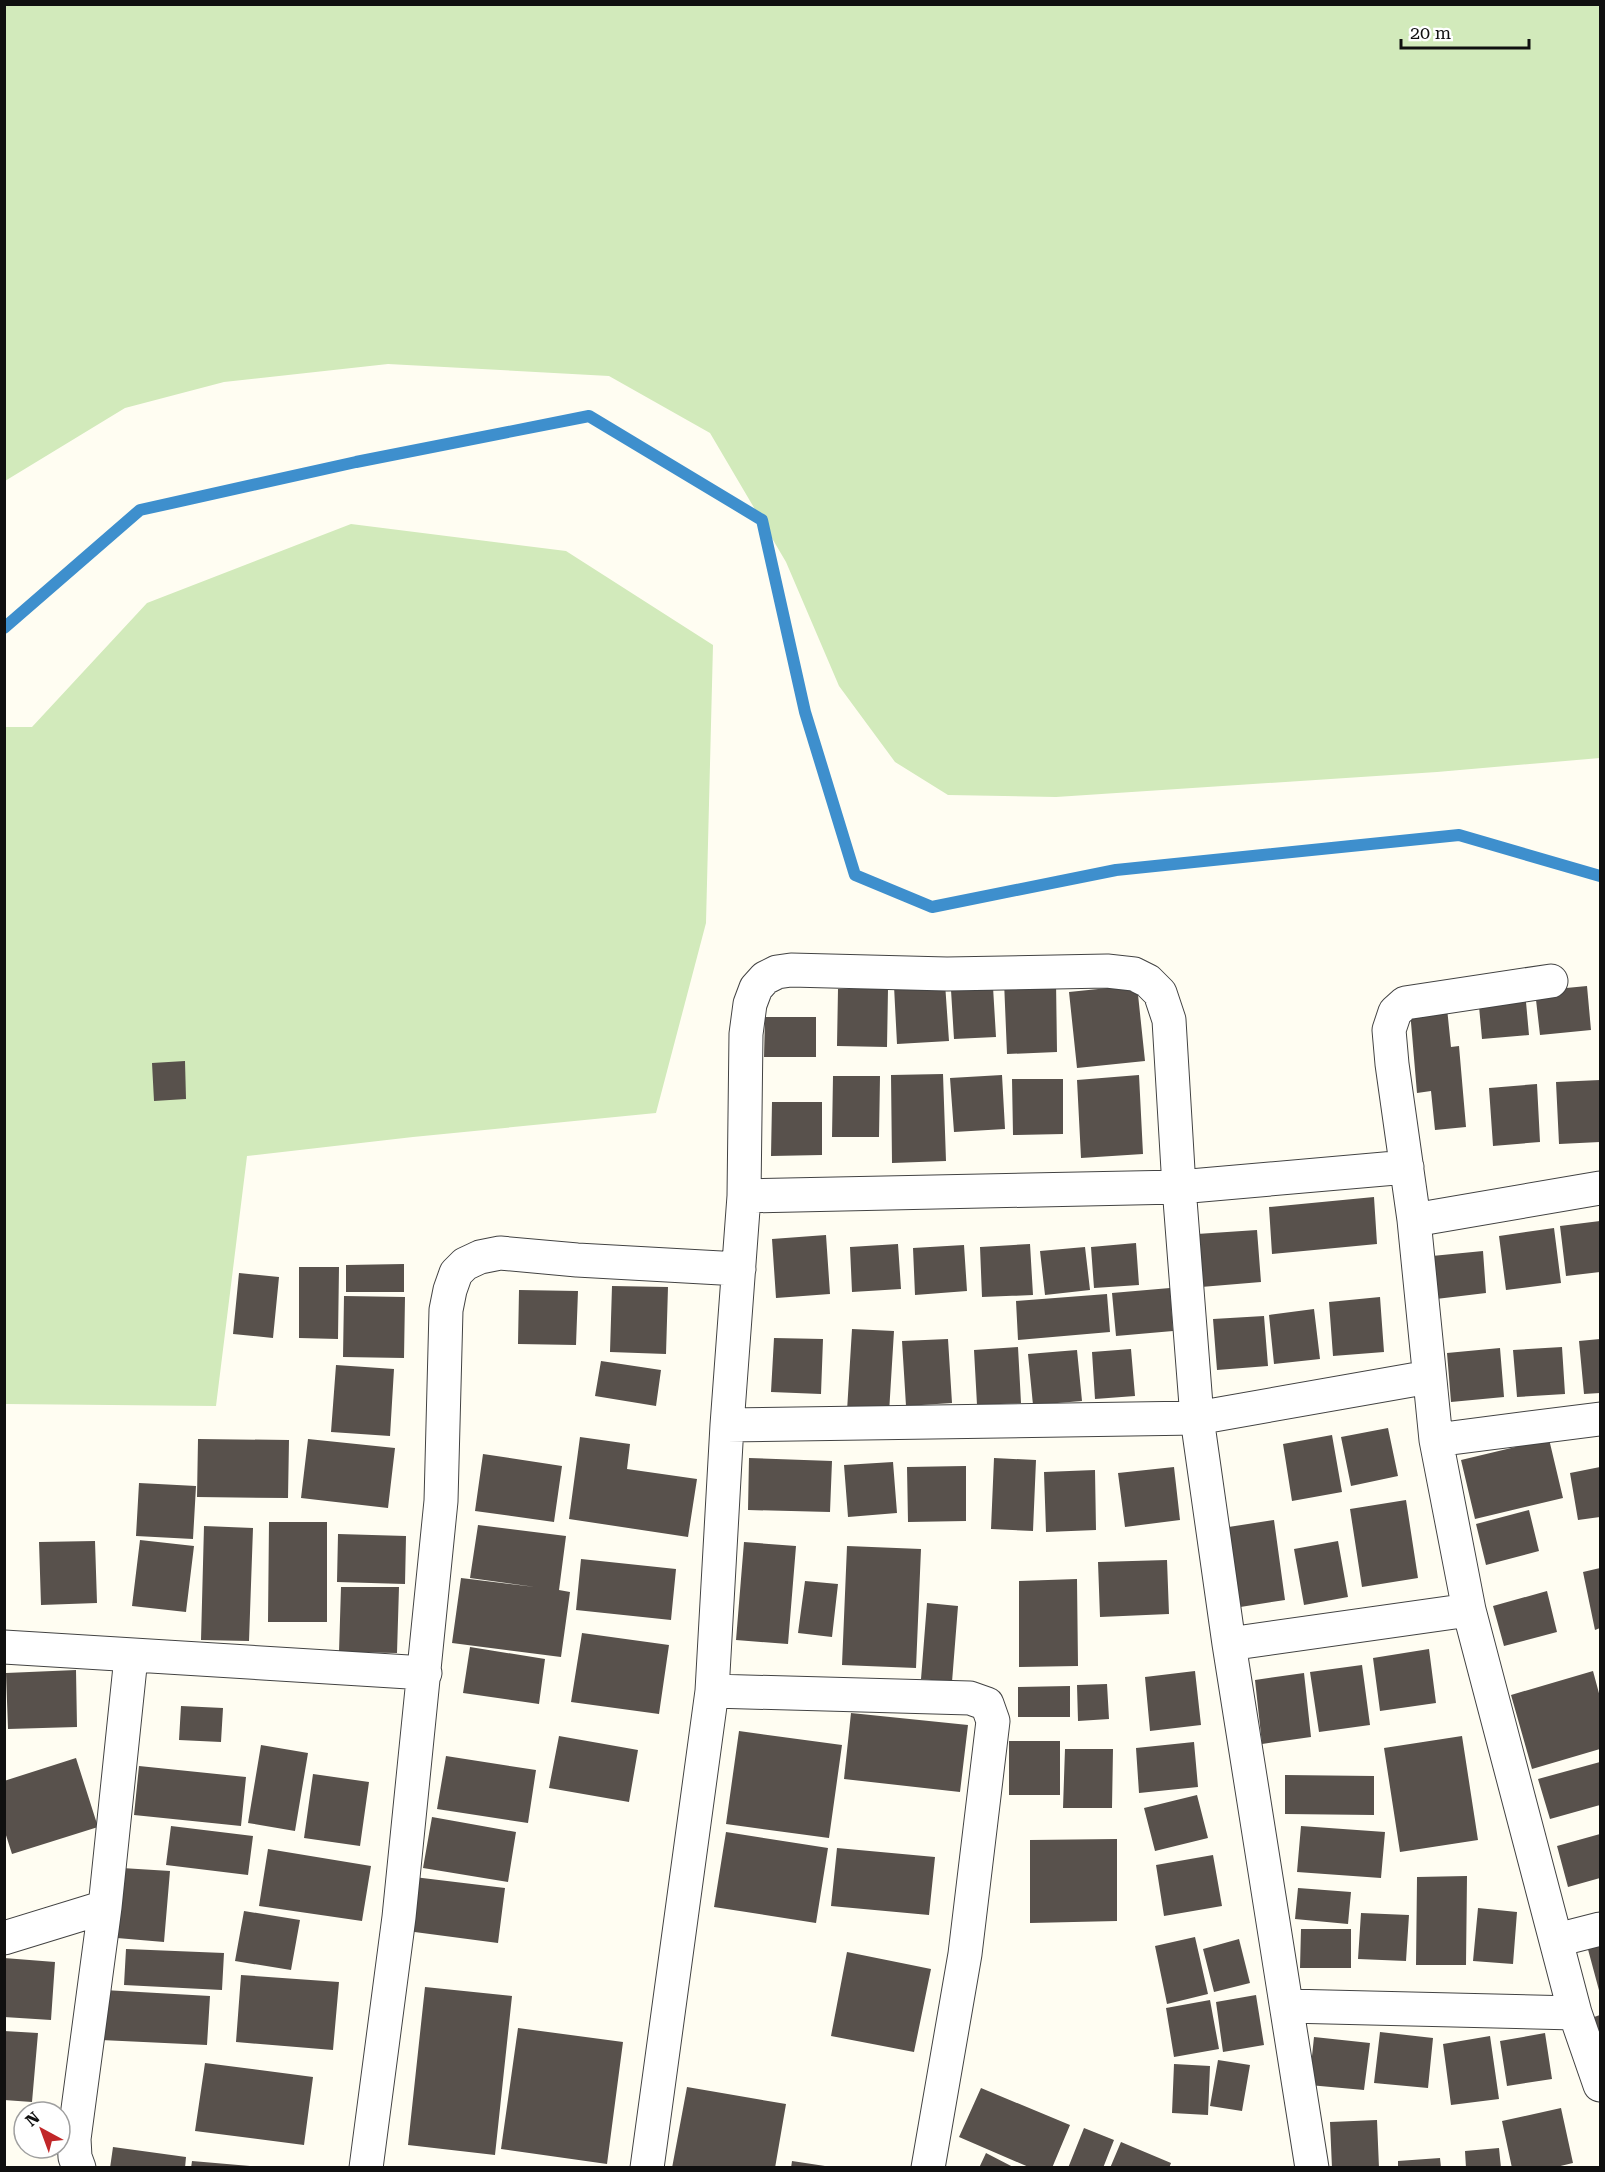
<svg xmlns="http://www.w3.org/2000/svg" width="1605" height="2172" font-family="'Roboto Serif',serif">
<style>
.green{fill:#d2eabb}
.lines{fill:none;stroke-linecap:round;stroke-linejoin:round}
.stream{stroke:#3e8fcd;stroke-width:12}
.building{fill:#58514c}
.minor-casing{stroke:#434343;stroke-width:35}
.minor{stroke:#fff;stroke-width:33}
</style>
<rect width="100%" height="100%" fill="#fffdf2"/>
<path class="green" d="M4,5H1600V758L1437,772L1056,797L948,795L895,762L839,686L786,562L710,433L609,376L388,364L224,382L125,408L5,481Z
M351,524L566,551L713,645L706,923L656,1113L413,1137L247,1156L216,1406L5,1404V727H32L147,603Z"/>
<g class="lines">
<path class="stream" d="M4,628L140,510L356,462L589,416L762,520L805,712L855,875L932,907L1116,870L1459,835L1600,876"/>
</g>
<path class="building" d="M1056,980L1057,1052L1007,1054L1004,981Z
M945,983L949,1041L897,1044L894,986Z
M1137,985L1145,1061L1077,1068L1069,992Z
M1587,986L1591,1030L1540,1035L1535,991Z
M993,987L996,1037L954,1039L951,990Z
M838,989H888L887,1047L837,1046Z
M1525,991L1529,1035L1482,1039L1478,995Z
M1447,1008L1451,1047L1459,1046L1466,1127L1435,1130L1431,1091L1417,1093L1410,1011Z
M765,1017H816V1057H764Z
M185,1061L186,1099L154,1101L152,1063Z
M943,1074L946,1161L892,1163L891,1075Z
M1002,1075L1005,1129L954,1132L950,1078Z
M1139,1075L1143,1154L1081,1158L1077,1080Z
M833,1076H880L879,1137H832Z
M1012,1079H1063V1134L1013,1135Z
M1600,1080V1142L1559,1144L1556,1082Z
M1537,1084L1540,1142L1493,1146L1489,1088Z
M772,1102H822V1155L771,1156Z
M1374,1197L1377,1244L1272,1254L1269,1207Z
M1600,1221V1272L1566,1276L1560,1226Z
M1554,1228L1561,1283L1506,1290L1499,1236Z
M1257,1230L1261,1282L1201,1287L1197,1234Z
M826,1235L830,1294L776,1298L772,1239Z
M1136,1243L1139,1285L1094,1288L1091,1247Z
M898,1244L901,1289L852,1292L850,1247Z
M1030,1244L1033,1295L982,1297L980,1247Z
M964,1245L967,1291L915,1295L913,1248Z
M1085,1247L1090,1290L1045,1295L1040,1251Z
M1483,1251L1486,1293L1436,1299L1432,1256Z
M404,1264V1292H346V1265Z
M299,1267H339L338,1339L299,1338Z
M239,1273L279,1277L273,1338L233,1334Z
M612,1286L668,1287L666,1354L610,1352Z
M1170,1288L1173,1331L1116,1336L1112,1293Z
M519,1290L578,1291L576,1345L518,1344Z
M1107,1294L1110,1332L1018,1340L1016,1301Z
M344,1296L405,1297L404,1358L343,1357Z
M1380,1297L1384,1352L1333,1356L1329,1302Z
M1314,1309L1320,1359L1274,1364L1269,1315Z
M1264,1316L1268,1366L1217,1370L1213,1319Z
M852,1329L894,1331L889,1413L847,1411Z
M774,1338L823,1339L821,1394L771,1392Z
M948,1339L952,1403L906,1406L902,1341Z
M1600,1339V1393L1584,1394L1579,1341Z
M1018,1347L1021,1403L977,1405L974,1350Z
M1562,1347L1565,1394L1517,1397L1513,1350Z
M1500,1348L1504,1397L1451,1402L1447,1353Z
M1131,1349L1135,1396L1095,1399L1092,1352Z
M1077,1350L1082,1401L1033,1405L1028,1354Z
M601,1361L661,1370L656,1406L595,1396Z
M336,1365L394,1369L390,1436L331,1432Z
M1388,1428L1398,1476L1351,1486L1341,1437Z
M1332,1435L1342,1492L1292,1501L1283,1444Z
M580,1437L630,1444L627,1469L697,1479L688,1537L569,1519Z
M198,1439L289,1440L288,1498L197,1497Z
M308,1439L395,1448L388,1508L301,1498Z
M1549,1439L1563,1498L1475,1519L1461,1460Z
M483,1454L562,1466L554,1522L475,1511Z
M749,1458L832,1461L830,1512L748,1510Z
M994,1458L1036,1460L1033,1531L991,1529Z
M893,1462L897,1513L848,1517L844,1465Z
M966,1466V1521L908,1522L907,1467Z
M1174,1467L1180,1520L1125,1527L1118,1473Z
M1600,1467V1517L1578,1520L1570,1473Z
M1095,1470L1096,1530L1046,1532L1044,1472Z
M139,1483L196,1486L193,1539L136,1536Z
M1406,1500L1418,1578L1362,1587L1350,1509Z
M1529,1510L1539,1551L1486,1565L1476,1524Z
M1274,1520L1285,1600L1234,1608L1222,1528Z
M269,1522H327V1622H268Z
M478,1525L566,1536L559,1590L570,1592L561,1657L452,1643L461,1578L535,1587L470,1578Z
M204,1526L253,1528L249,1641L201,1640Z
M338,1534L406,1536L405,1584L337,1582Z
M140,1540L194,1546L186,1612L132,1606Z
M95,1541L97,1603L41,1605L39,1542Z
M1338,1541L1348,1597L1304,1605L1294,1549Z
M744,1542L796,1546L788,1644L736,1640Z
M847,1546L921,1549L916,1668L842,1665Z
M581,1559L676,1569L671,1620L576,1610Z
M1167,1560L1169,1614L1100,1617L1098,1562Z
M1600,1568V1628L1595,1630L1583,1572Z
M1077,1579L1078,1666L1019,1667V1581Z
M805,1581L838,1584L832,1637L798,1633Z
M341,1587H399L397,1653L339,1652Z
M1547,1591L1557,1632L1504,1646L1493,1606Z
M927,1603L958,1606L952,1682L921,1679Z
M582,1633L669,1645L659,1714L571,1702Z
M470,1647L545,1659L539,1704L463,1693Z
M1429,1649L1436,1703L1380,1711L1373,1658Z
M1362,1665L1370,1725L1319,1732L1310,1672Z
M76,1670L77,1727L8,1729L6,1673Z
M1195,1671L1201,1725L1150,1731L1145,1677Z
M1593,1671L1600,1697V1749L1532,1769L1511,1695Z
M1304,1673L1311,1737L1262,1744L1255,1680Z
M1107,1684L1109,1719L1078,1721L1077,1685Z
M1070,1686V1717H1018V1687Z
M181,1706L223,1708L221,1742L179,1740Z
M851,1713L968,1725L960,1792L844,1779Z
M739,1731L842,1745L829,1838L726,1824Z
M559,1736L638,1750L629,1802L549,1788Z
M1462,1736L1478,1840L1400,1852L1384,1748Z
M1009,1741H1060V1795H1009Z
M1194,1742L1198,1787L1139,1793L1136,1748Z
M261,1745L308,1753L295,1831L248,1823Z
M1065,1749H1113L1112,1808H1063Z
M446,1756L536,1770L528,1823L437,1809Z
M76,1758L98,1827L12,1854L4,1829V1781Z
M1600,1762V1805L1550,1819L1538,1779Z
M139,1766L246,1777L241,1826L134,1815Z
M313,1774L369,1782L360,1846L304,1838Z
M1285,1775L1374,1776V1815L1285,1814Z
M1197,1795L1208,1838L1155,1851L1144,1808Z
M432,1817L516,1832L508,1882L423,1868Z
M171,1826L253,1836L248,1875L166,1865Z
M1301,1826L1385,1832L1381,1878L1297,1872Z
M726,1832L828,1848L816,1923L714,1907Z
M1600,1834V1878L1568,1887L1557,1846Z
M1117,1839V1921L1030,1923V1840Z
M837,1848L935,1857L929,1915L831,1906Z
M268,1849L371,1866L362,1921L259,1906Z
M1213,1855L1222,1906L1164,1916L1156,1865Z
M122,1868L170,1871L164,1942L117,1938Z
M1467,1876L1466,1965H1416L1417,1877Z
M414,1877L505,1888L498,1943L407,1931Z
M1298,1888L1351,1892L1348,1924L1295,1919Z
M1478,1908L1517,1912L1513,1964L1473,1961Z
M244,1911L300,1920L291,1970L235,1961Z
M1361,1913L1409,1915L1406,1961L1358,1959Z
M1301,1929H1351V1968H1300Z
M1195,1937L1208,1994L1167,2004L1155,1946Z
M1600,1938V1994L1586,1942Z
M1239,1939L1250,1983L1214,1992L1203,1949Z
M126,1949L224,1953L222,1990L124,1985Z
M847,1952L931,1969L914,2052L831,2036Z
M4,1958L55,1962L51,2020L4,2017Z
M241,1975L339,1982L333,2050L236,2042Z
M425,1987L512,1996L495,2155L408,2145Z
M104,1990L210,1996L207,2045L101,2040Z
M1256,1995L1264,2045L1223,2052L1216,2002Z
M1210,2000L1219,2049L1174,2057L1166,2008Z
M1600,2015V2041L1594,2017Z
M518,2028L623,2042L607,2164L501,2149Z
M4,2031L38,2033L32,2102L4,2100Z
M1380,2032L1433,2038L1428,2088L1374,2083Z
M1545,2033L1552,2079L1507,2086L1500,2041Z
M1490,2036L1499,2099L1451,2105L1443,2044Z
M1314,2037L1370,2043L1364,2090L1309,2085Z
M1218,2060L1250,2065L1242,2111L1210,2106Z
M205,2063L313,2077L304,2145L195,2131Z
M1174,2064L1210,2066L1208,2115L1172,2113Z
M687,2087L786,2104L775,2168H672Z
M981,2088L1070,2125L1052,2168H1031L959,2137Z
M1561,2108L1573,2163L1552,2168H1512L1502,2121Z
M1377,2120L1379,2168H1332L1330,2122Z
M1084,2128L1114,2140L1103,2168H1068Z
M1121,2142L1171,2163L1169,2168H1110Z
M113,2147L186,2157L185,2168H110Z
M1499,2148L1501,2168H1466L1465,2151Z
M986,2153L1015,2168H979Z
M1440,2158L1441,2168H1398V2161Z
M192,2161L250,2166V2168H191Z
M792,2161L825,2166V2168H791Z"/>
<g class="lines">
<g class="minor-casing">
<path id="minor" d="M1551,981L1405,1003L1395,1012L1389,1030L1392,1064L1414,1220L1436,1440L1469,1610L1575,2013L1600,2085
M744,1196L1179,1187L1407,1167
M1414,1220L1600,1188
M727,1425L1197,1418L1429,1377
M1436,1440L1600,1419
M1229,1644L1469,1610
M4,1647L425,1673
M712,1691L970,1698L987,1704L993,1721L965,1954L928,2168
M4,1938L105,1907
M1557,1940L1600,1929
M1287,2006L1575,2013
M79,2168L75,2157L74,2139L105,1907L131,1657
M366,2168L399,1917L441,1501L446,1310L450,1290L456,1273L465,1264L480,1257L500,1253L577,1260L739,1269
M647,2168L712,1691L727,1425L744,1196L746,1034L750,1004L756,988L765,978L777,972L791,970L947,974L1107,971L1134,974L1148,981L1160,993L1169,1020L1179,1187L1197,1418L1229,1644L1312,2168"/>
</g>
<use href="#minor" class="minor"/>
</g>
<rect width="1605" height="2172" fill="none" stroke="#101010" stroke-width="12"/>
<g transform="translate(42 2130) rotate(319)"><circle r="28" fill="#ffffff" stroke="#9f9f9f" stroke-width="1.5"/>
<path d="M0-4.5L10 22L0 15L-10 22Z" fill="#c12729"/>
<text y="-9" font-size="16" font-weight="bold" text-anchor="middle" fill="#101010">N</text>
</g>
<path d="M1401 39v9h128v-9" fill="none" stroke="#101010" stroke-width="3"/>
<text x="1410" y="39" font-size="18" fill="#101010" stroke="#ffffff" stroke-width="4.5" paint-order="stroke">20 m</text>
</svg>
